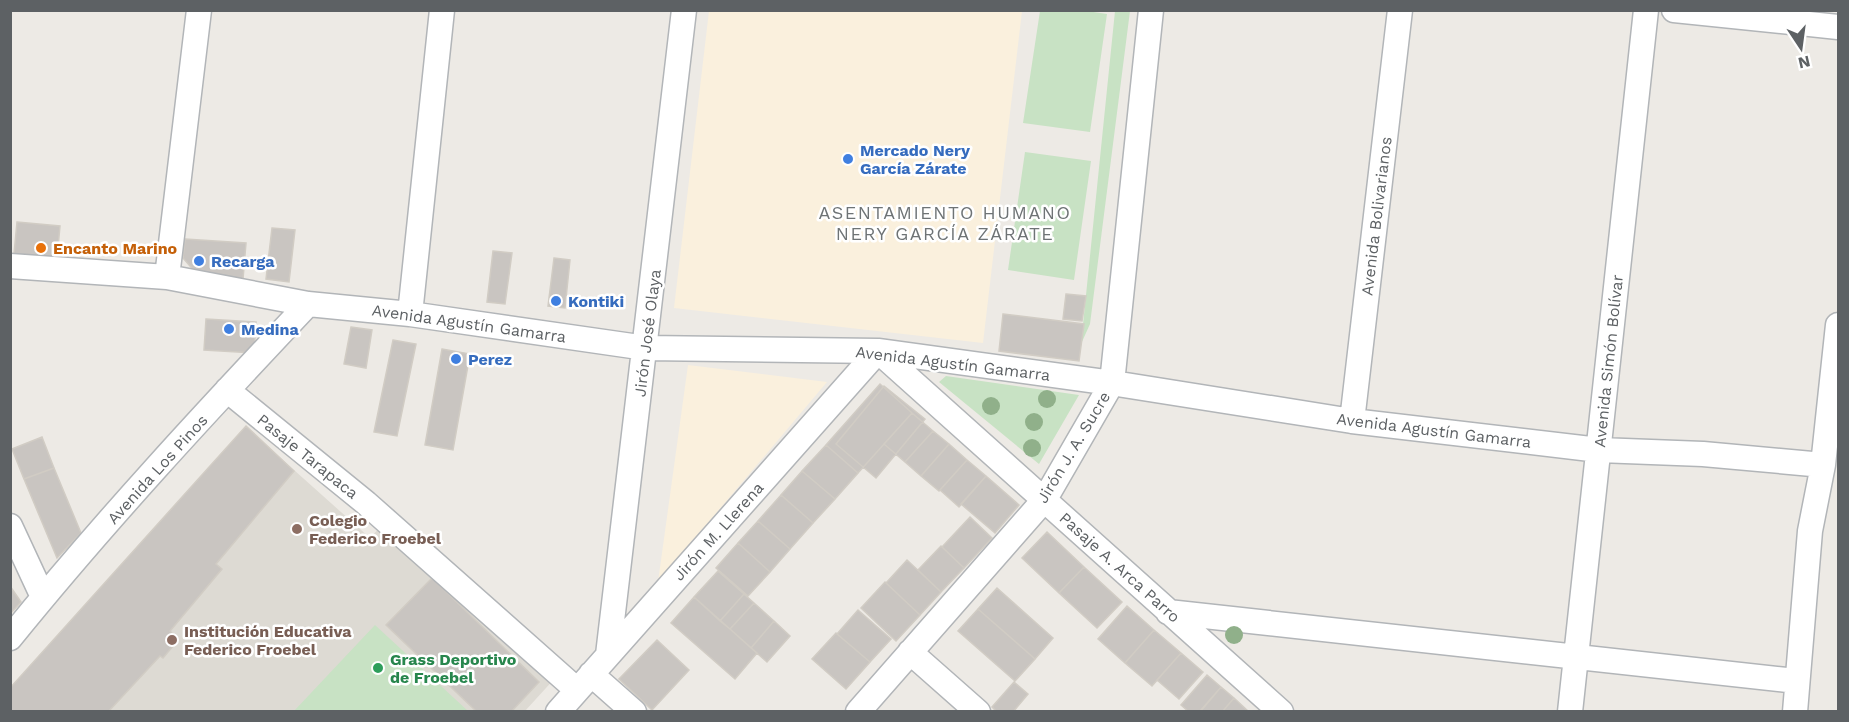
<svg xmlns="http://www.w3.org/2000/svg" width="1849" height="722" font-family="'Work Sans',sans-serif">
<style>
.commercial{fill:#faf0dd}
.education{fill:#dddad3}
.green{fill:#c8e2c4}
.building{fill:#c9c5c1;stroke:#d1ccc4;stroke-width:1.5}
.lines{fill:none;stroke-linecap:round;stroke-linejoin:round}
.street-casing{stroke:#b2b5b8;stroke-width:27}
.street{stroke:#fff;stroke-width:24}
.tree{fill:#90b08a}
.shop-dot{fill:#3f7fe0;stroke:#fff;stroke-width:2}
.food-dot{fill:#e8710a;stroke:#fff;stroke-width:2}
.education-dot{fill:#8d6e63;stroke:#fff;stroke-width:2}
.leisure-dot{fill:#2e9e5b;stroke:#fff;stroke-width:2}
.labels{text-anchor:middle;stroke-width:5;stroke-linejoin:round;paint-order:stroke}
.shop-label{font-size:16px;font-weight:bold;fill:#366cbe;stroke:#fff;text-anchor:start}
.street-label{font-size:16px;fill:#5d6164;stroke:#fff}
.food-label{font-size:16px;font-weight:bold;fill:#c56008;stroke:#fff;text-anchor:start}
.education-label{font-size:16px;font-weight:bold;fill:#785e54;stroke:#fff;text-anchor:start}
.leisure-label{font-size:16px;font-weight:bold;fill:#27864d;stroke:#fff;text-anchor:start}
.neighbourhood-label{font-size:18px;letter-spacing:1.5px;fill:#6e7375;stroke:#fff}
</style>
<rect width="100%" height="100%" fill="#edeae5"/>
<path class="commercial" d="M709,11H1022L983,343L674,308Z
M688,365L827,382L658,582Z"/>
<path class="education" d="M246,427L370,538L384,523L556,677L525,711L11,712Z"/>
<path class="green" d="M1080,10L1107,14L1090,132L1023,123L1040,11Z
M1115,11H1130L1090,324L1081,344Z
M1025,152L1091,161L1074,280L1008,270Z
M946,376L1079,395L1039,464L939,382Z
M375,625L468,711H294Z"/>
<path class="building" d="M17,222L60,226L57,258L14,254Z
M272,228L295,230L289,282L266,279Z
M185,239L246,243L243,279L197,274L183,258Z
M493,251L512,253L505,304L487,302Z
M554,258L570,260L565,308L548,306Z
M1066,294L1086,296L1082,321L1063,319Z
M1003,314L1084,324L1079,361L999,351Z
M206,319L256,322L254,353L204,350Z
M351,327L372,330L366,368L344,364Z
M393,340L416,344L397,436L374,432Z
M442,349L470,354L453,450L425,445Z
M880,384L912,413L858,473L826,445Z
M884,386L925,419L876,478L836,444Z
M912,413L933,431L905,462L884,444Z
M246,426L294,471L216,564L222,569L170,631L178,640L163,658L160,656L108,712H10V688Z
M933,431L949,444L921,476L905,462Z
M42,437L54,468L24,479L12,449Z
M949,444L967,460L939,491L921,476Z
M826,445L858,473L835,499L802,471Z
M967,460L986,476L959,507L940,490Z
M54,468L81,533L57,558L24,479Z
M802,471L835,499L813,523L781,495Z
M986,476L1019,505L995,533L961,504Z
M781,495L813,523L790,549L758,521Z
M970,517L992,538L964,568L942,547Z
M758,521L790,549L770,572L738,543Z
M1047,532L1084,567L1059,593L1022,558Z
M738,543L770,572L748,596L716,568Z
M941,546L964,568L941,592L918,570Z
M907,560L941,592L920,615L886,583Z
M1084,567L1122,602L1097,628L1059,593Z
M718,571L744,594L720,621L694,597Z
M432,578L539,682L511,712H477L386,625Z
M885,582L920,615L896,641L861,608Z
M10,586L21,602L10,614Z
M997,588L1053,638L1035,659L978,609Z
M744,594L754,603L730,629L720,621Z
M694,597L757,653L735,679L671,623Z
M754,603L774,621L751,648L730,629Z
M1127,606L1154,630L1125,663L1098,639Z
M978,609L1035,659L1015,681L958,631Z
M858,610L891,639L870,662L837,634Z
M774,621L790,636L767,662L751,648Z
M1154,630L1181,653L1152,686L1125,663Z
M836,633L870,662L846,689L812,659Z
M657,640L689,670L652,710L619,679Z
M1181,653L1203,672L1179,699L1157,680Z
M1207,675L1221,687L1200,712H1189L1181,705Z
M1014,682L1028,694L1013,712H997L992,707Z
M1221,687L1234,698L1222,712L1200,711Z
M1234,698L1249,712H1222Z"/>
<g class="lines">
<g class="street-casing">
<path id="street" d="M1674,10L1838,27
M10,266L167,277L308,304L410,314L646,348L878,351L1112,383L1352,421L1599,450L1703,454L1823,465
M167,277L199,10
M410,314L442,10
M227,390L366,503L577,690
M1352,421L1400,10
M10,526L43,597
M1168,612L1796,681
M10,638C104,522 206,412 308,304
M910,652L978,712
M608,655L684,10
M591,674L634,712
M558,712L878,351L1281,712
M858,712L1045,499L1112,383L1151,10
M1570,712L1646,10
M1795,712L1810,531L1823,465L1838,325"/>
</g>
<use href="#street" class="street"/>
</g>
<g class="tree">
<circle cx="1047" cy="399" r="9"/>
<circle cx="991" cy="406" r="9"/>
<circle cx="1034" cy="422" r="9"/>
<circle cx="1032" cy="448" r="9"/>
<circle cx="1234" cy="635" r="9"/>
</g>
<g class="shop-dot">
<circle cx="848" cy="159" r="6"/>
<circle cx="199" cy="261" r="6"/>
<circle cx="556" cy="301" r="6"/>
<circle cx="229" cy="329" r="6"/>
<circle cx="456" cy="359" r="6"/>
</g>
<circle class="food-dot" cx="41" cy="248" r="6"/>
<g class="education-dot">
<circle cx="297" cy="529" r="6"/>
<circle cx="172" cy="640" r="6"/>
</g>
<circle class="leisure-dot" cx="378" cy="668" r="6"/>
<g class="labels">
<g class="shop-label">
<text x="860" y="156">Mercado Nery<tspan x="860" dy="18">García Zárate</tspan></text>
<text x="211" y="267">Recarga</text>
<text x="568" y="307">Kontiki</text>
<text x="241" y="335">Medina</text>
<text x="468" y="365">Perez</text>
</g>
<g class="street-label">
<text transform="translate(1376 216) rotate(-83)" y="6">Avenida Bolivarianos</text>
<text transform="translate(469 323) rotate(8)" y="6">Avenida Agustín Gamarra</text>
<text transform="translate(647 333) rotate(-83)" y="6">Jirón José Olaya</text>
<text transform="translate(1608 361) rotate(-84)" y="6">Avenida Simón Bolívar</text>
<text transform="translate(953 363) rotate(7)" y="6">Avenida Agustín Gamarra</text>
<text transform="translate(1434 430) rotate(7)" y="6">Avenida Agustín Gamarra</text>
<text transform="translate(1073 447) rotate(-59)" y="6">Jirón J. A. Sucre</text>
<text transform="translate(308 456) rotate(39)" y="6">Pasaje Tarapaca</text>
<text transform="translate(157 469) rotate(-48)" y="6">Avenida Los Pinos</text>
<text transform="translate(718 531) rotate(-48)" y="6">Jirón M. Llerena</text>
<text transform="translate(1120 567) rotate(42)" y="6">Pasaje A. Arca Parro</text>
</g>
<g class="food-label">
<text x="53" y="254">Encanto Marino</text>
</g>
<g class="education-label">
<text x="309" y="526">Colegio<tspan x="309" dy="18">Federico Froebel</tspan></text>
<text x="184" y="637">Institución Educativa<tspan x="184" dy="18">Federico Froebel</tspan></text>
</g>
<g class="leisure-label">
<text x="390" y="665">Grass Deportivo<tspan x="390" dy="18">de Froebel</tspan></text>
</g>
<g class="neighbourhood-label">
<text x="945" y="219">ASENTAMIENTO HUMANO<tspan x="945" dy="21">NERY GARCÍA ZÁRATE</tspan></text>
</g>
</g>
<rect width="1849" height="722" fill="none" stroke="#5d6164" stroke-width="24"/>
<g transform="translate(1801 48) rotate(167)" stroke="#ffffff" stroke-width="4.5" paint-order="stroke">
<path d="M0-4.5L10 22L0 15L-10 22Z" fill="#5d6164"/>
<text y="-9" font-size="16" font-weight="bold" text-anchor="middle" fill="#5d6164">N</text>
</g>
</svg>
